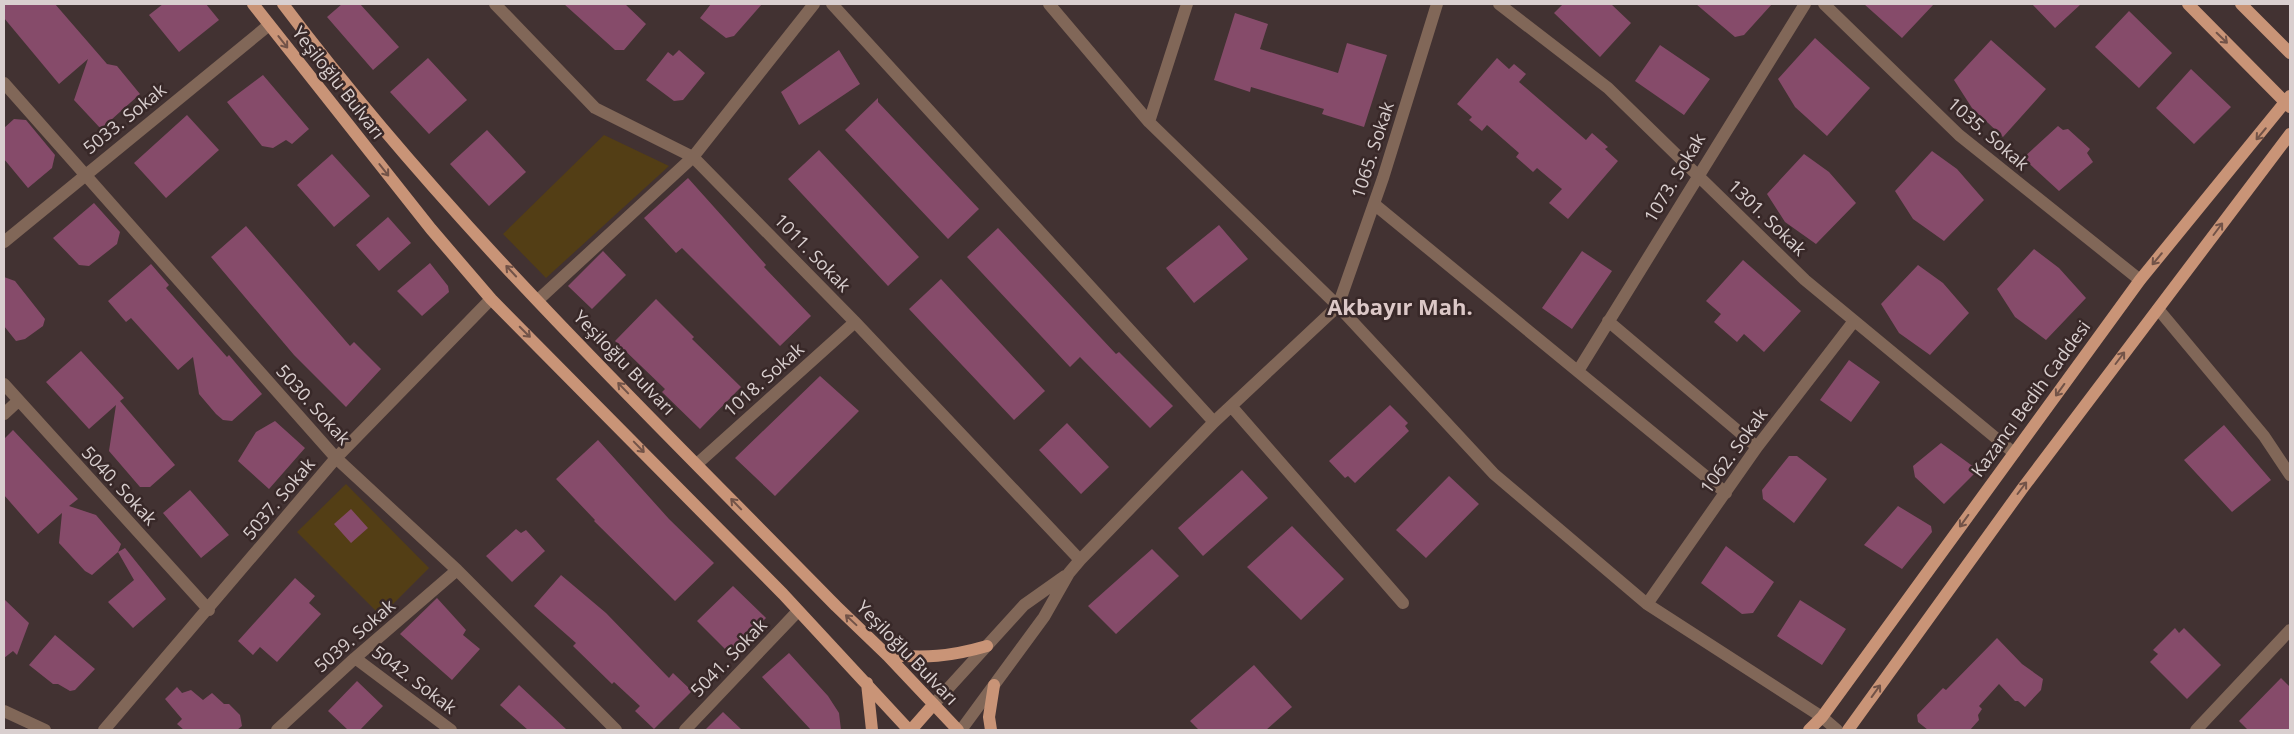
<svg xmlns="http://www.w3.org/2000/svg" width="2294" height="734" font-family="'Open Sans',sans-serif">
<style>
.green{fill:#533e15}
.building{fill:#864b6a}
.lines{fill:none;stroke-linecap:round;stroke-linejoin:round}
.minor{stroke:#816758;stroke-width:12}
.major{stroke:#c99477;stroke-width:12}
.oneway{stroke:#725348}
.labels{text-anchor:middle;stroke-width:5;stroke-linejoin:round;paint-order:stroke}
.street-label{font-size:18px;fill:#d9cfcf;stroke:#382828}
.district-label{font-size:22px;font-weight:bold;fill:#dcc8c7;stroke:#382828}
</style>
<rect width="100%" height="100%" fill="#423232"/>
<path class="green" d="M604,135L669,166L546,278L503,234Z
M346,484L429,568L381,616L297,532Z"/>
<path class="building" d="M4,4H55L107,64L117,66L140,94L101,129L74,100L88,59L59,84L4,18Z
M163,4H206L219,20L179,52L149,15Z
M342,4H360L399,47L373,70L327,17Z
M564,4H625L646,24L624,50H615Z
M711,4H762L734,36L726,38L700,18Z
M1563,4H1611L1631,23L1600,57L1554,13Z
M1696,4H1772L1744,35L1735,37Z
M1864,4H1934L1902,38Z
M2032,4H2081L2055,28Z
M2129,11L2172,53L2139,88L2095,47Z
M1235,13L1268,24L1260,49L1338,73L1347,43L1387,55L1364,127L1322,114L1324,109L1251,87L1250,92L1214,80Z
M1815,38L1870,88L1827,136L1795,107L1778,79Z
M1991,40L2046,89L2003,137L1972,108L1954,80Z
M1660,45L1710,79L1684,115L1635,81Z
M679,50L705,73L683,100L674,101L646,80L668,52L673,56Z
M839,50L860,84L799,125L781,92Z
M428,58L467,100L429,134L390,92Z
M1497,58L1509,69L1514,64L1526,74L1519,82L1586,140L1592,133L1608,147L1605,149L1618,161L1568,219L1549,203L1562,189L1537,168L1533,172L1516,157L1519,153L1487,125L1482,131L1469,120L1472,117L1457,104Z
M2191,69L2231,107L2194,144L2156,108Z
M263,75L309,129L292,144L286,140L273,148L262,146L227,102Z
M878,98V102L979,209L948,239L845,130Z
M187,115L219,150L166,198L134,163Z
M14,119L26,120L55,155L52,168L28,188L4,159V128Z
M2058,126L2063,130L2068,129L2090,149L2087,153L2093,162L2059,191L2023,158Z
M487,130L526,172L489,206L450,164Z
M819,150L919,257L888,286L788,179Z
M1932,151L1957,169L1984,200L1944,241L1913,219L1895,191Z
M332,154L370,196L334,227L297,185Z
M1804,154L1829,172L1856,203L1816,244L1785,222L1767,194Z
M688,178L766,265L764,267L811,316L780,346L682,248L676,253L644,218Z
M94,203L120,232L117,244L89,266L79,265L53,238Z
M388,217L411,243L379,271L356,245Z
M1219,225L1248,259L1194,303L1166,268Z
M246,226L350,346L354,342L381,369L346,407L294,355L211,257Z
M998,228L1116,354L1119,352L1173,406L1150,428L1080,357L1070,367L967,257Z
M2034,249L2059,268L2086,298L2046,340L2015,317L1997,289Z
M603,251L626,275L592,309L568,286Z
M1582,251L1612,271L1572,329L1542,308Z
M1743,260L1801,311L1764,352L1744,334L1737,342L1714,322L1721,314L1706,301Z
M430,263L448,286L449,292L422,316L397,291Z
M151,264L169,285L166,288L227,357L229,355L262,394L232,421L223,420L216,414L199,394L193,357L178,370L131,318L126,322L108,301Z
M1918,265L1943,283L1969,313L1930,355L1899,333L1881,304Z
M4,277L15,281L45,319L43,326L25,339L16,341L4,326Z
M941,279L1045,391L1014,420L909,309Z
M656,299L694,337L692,339L741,387L700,429L662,392L665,389L615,341Z
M81,351L124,398L120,401L175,465L150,487H140L109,451L116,405L89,429L46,382Z
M1849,360L1880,382L1851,422L1820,400Z
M820,376L859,411L775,496L735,458Z
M1390,405L1408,423L1405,426L1409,431L1355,483L1348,476L1345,478L1329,461Z
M275,421L305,448L269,489L238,461L256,432Z
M1067,423L1109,467L1081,494L1039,450Z
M2224,425L2271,480L2232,512L2184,460Z
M13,430L78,499L69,506L96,515L121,544L118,552L125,548L166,599L133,628L108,602L134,580L118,552L92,575L85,571L59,543L62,513L38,534L4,495V439Z
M598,440L669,519L714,563L675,601L594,521L595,520L556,479Z
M1941,443L1978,470L1944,504L1915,477L1913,466Z
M1789,456H1797L1827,479L1794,523L1763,499L1762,490Z
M1242,470L1268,498L1203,556L1178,528Z
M1449,476L1479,504L1426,558L1396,530Z
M190,490L229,535L201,558L163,513Z
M1898,506L1931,526L1932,532L1902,569L1864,545Z
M351,509L368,528L351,543L334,524Z
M1292,526L1344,579L1301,620L1247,567Z
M516,529L521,533L526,530L545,551L512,582L486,556Z
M1726,546L1774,582L1753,613L1742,614L1701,583Z
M1152,549L1179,576L1116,634L1088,606Z
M561,575L606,613L669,678L673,673L692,691L654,729L635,711L640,706L614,682L612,684L573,646L576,643L534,606Z
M295,578L315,596L309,603L321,614L277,662L260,647L253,655L238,641Z
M733,586L766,618L730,654L697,621Z
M437,598L466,630L463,635L480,649L452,680L400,634Z
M4,599L29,623L17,655L13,651L4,658Z
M1800,600L1846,629L1822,665L1777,636Z
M2175,628L2179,633L2184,628L2221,665L2187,699L2150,662L2158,654L2153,650Z
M55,635L95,669L75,690L70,691L58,684H53L29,665Z
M1997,638L2022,664L2043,679L2041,690L2025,707L2018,701H2015L1999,684L1979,706L1982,709L1978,715L1979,720L1970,730H1928L1918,722L1917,715L1943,688L1946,690Z
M789,653L828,696L839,713L841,730H811L762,677Z
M1254,665L1292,707L1266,730H1199L1190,721Z
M2281,678L2290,687V730H2248L2239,721Z
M357,681L383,706L360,730H348L328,711Z
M519,685L567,730H528L500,705Z
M177,687L182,693L191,690L203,700L212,693L224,704H229L240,715L242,726L237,730H184L177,724L182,719L165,699Z
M723,712L742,730H705Z"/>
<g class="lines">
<path class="minor" d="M495,4L595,108L693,157L855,322L1080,560
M832,4L1214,422
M1049,4L1149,122L1338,306L1494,474L1647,604L1822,717L1837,730
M1499,4L1608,88L1805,280L2014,453
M1824,4L1959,135L2140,280
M4,83L336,458L457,570L616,730
M1149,122L1187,4
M1374,204L1726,493
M4,242L269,25
M538,300L693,157L814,4
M2158,309L2264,436L2290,475
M1608,321L1757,447
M1578,371L1805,4
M4,384L209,610
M1231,406L1403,603
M4,414L18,401
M697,464L855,322
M1647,604L1757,447L1854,321
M355,658L451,730
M933,705L1024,605L1065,576
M4,711L45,730
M104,730L336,458L491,299
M277,730L355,658L457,570
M685,730L798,611
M961,730L1044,617L1069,573L1080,560L1214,422L1338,306L1383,178L1437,4
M2196,730L2290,630"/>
<path class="major" d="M253,4L431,229L491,299L783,594L909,730
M283,4C447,222 646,412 836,606L887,655L958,730
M2188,4L2290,107
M2241,4L2290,53
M887,655C926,658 949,657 987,646
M867,683L872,730
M911,730L933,705
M991,730L989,717L994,685
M1809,730L1822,717L2140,280L2290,96
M1848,730L2022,489L2290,134"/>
</g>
<defs><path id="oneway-shaft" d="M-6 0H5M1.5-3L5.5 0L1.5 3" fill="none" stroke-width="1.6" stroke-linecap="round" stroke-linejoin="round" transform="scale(1.25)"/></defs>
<g class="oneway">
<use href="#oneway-shaft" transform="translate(2222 38) rotate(44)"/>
<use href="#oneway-shaft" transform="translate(283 42) rotate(52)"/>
<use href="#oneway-shaft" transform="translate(2261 134) rotate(130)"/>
<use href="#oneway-shaft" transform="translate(384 170) rotate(52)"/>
<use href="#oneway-shaft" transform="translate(2218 229) rotate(-53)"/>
<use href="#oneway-shaft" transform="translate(2157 259) rotate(130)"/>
<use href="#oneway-shaft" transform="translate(511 271) rotate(-133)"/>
<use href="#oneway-shaft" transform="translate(525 332) rotate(45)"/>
<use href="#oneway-shaft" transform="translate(2120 358) rotate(-53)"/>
<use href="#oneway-shaft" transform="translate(623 388) rotate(-134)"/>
<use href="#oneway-shaft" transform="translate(2060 390) rotate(126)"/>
<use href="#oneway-shaft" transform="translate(639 447) rotate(46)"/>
<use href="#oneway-shaft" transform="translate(2022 488) rotate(-53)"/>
<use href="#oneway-shaft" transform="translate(736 504) rotate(-134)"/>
<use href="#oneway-shaft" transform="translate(1964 521) rotate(126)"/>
<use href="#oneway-shaft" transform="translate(851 620) rotate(-137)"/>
<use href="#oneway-shaft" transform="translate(1876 691) rotate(-54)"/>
</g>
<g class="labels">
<g class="street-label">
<text transform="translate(338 83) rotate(52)" y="6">Yeşiloğlu Bulvarı</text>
<text transform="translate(125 119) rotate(-39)" y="6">5033. Sokak</text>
<text transform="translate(1988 134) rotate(41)" y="6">1035. Sokak</text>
<text transform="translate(1373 150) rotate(-72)" y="6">1065. Sokak</text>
<text transform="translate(1675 178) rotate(-59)" y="6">1073. Sokak</text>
<text transform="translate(1767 218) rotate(44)" y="6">1301. Sokak</text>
<text transform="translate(812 253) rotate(46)" y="6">1011. Sokak</text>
<text transform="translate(624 363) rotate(46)" y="6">Yeşiloğlu Bulvarı</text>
<text transform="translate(764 380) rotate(-42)" y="6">1018. Sokak</text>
<text transform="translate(2031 399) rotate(-54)" y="6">Kazancı Bedih Caddesi</text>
<text transform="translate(313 405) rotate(48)" y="6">5030. Sokak</text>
<text transform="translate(1734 451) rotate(-54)" y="6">1062. Sokak</text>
<text transform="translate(119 486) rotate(47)" y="6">5040. Sokak</text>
<text transform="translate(279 499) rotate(-50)" y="6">5037. Sokak</text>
<text transform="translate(355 636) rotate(-41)" y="6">5039. Sokak</text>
<text transform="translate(907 653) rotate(46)" y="6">Yeşiloğlu Bulvarı</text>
<text transform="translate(729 658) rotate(-46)" y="6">5041. Sokak</text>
<text transform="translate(414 680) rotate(37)" y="6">5042. Sokak</text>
</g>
<g class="district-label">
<text x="1400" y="315">Akbayır Mah.</text>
</g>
</g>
<rect width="2294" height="734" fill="none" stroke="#d9cfcf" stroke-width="10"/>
</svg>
